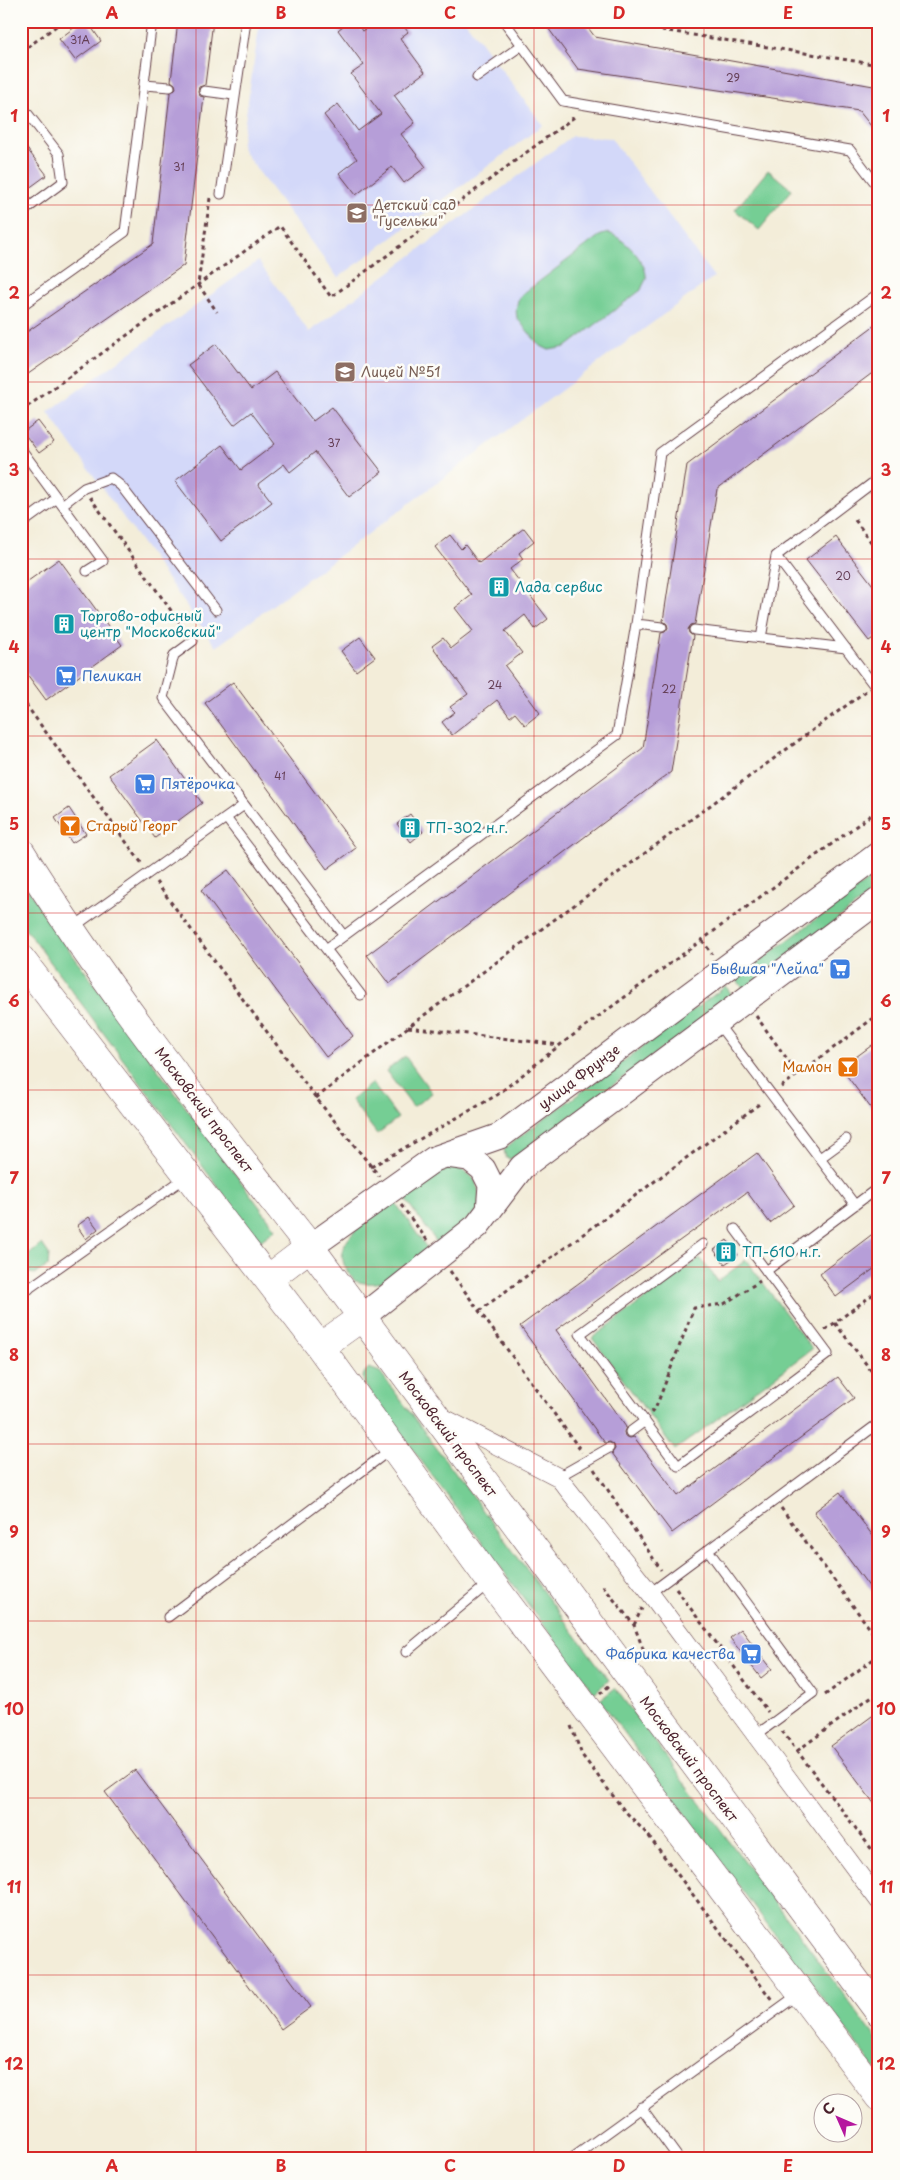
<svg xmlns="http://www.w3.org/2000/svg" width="900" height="2180" font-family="'Playpen Sans',sans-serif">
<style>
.built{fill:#d3d8f9}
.green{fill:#75ce94;stroke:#607660}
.building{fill:#b69ed8}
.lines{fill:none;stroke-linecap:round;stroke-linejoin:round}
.lane-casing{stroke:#633e45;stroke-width:11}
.street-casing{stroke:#633e45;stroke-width:19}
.secondary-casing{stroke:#633e45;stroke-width:27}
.primary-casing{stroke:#633e45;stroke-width:29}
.path{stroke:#633e45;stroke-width:3;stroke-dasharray:4 4;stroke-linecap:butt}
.lane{stroke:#fff;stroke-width:9}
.street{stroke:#fff;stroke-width:18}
.secondary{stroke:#fff;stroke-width:25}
.primary{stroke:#fff;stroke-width:28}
.grid{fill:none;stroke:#d62828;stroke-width:1;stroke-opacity:0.55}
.labels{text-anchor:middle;stroke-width:5;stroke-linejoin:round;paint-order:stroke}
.number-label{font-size:11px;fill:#653f56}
.education-label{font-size:14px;fill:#785e54;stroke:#fdfcf7;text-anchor:start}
.culture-label{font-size:14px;fill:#0d838f;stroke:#fdfcf7;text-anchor:start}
.shop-label{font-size:14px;fill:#366cbe;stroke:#fdfcf7;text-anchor:start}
.food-label{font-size:14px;fill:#c56008;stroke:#fdfcf7;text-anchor:start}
.street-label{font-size:14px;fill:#4a1f2b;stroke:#fdfcf7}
.neatline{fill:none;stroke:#d62828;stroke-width:2}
.grid-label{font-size:16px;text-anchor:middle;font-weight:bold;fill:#d62828}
</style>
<rect width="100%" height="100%" fill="#fdfcf7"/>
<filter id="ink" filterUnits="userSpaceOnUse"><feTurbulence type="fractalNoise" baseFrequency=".02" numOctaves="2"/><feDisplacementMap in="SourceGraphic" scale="10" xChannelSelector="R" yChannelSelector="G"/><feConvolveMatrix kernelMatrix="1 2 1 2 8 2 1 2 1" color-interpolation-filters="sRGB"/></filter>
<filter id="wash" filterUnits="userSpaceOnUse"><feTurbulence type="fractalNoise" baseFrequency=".0096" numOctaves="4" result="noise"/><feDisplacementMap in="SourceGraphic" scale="20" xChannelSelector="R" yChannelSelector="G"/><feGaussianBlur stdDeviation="1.12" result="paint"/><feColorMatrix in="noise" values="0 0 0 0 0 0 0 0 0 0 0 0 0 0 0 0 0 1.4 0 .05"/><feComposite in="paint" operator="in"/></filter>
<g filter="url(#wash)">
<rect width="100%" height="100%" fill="#f3edd9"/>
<path class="built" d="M260,21H465L543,125L338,278L241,148Z
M572,136L611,138L714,277L216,647L48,412L258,261L309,332Z"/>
<path class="green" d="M768,170L792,190L759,230L735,210Z
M608,233C623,237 648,262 646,279C645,282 642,286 641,290L566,347L549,350L539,345L517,318L516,310L518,300L524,293L599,236Z
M879,872V888L744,989L736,979Z
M21,877L50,924L276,1229L259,1242L31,936L21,925Z
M726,986L733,997L517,1155L510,1159L506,1158L504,1150L509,1145Z
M405,1056L432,1093L413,1107L386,1071Z
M372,1083L398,1118L377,1134L351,1100Z
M451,1167C478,1172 481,1188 478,1211L438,1244L403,1196L441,1169Z
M395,1202L429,1251C405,1268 387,1291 355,1281C320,1244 367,1222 395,1202Z
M42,1244L49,1254L48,1266L35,1274C27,1273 21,1270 21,1261Z
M700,1258L718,1281L746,1260L812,1349L675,1450L592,1338Z
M369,1368L380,1372L609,1680L594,1693L367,1388C362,1380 361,1374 369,1368Z
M615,1688L879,2042V2074L600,1700Z"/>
<g id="blocks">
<path class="building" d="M83,21H87L101,41L75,60L59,39Z
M178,21H213L205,85L199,87L198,91L200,96L204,97L184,265L21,379V336L153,244L170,93L176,88L175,84L171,81Z
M349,21H355L362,31L376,21H400L408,32L400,38L425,72L394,95L415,123L401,134L426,167L404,183L392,167L356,195L339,173L357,159L324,115L338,104L358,131L381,114L351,74L364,65L338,30Z
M543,21H583L595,37L879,87V136L859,111L578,69Z
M21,141L47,175L21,194Z
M879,322V368L717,489L695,624L691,625L688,629L689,633L693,636L671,772L389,984L367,955L643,748L661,633L665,632L668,628L667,624L663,621L687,465Z
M216,344L251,390L275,372L313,421L332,407L382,472L349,497L315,452L290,472L284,464L258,484L272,502L221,541L175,481L222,445L241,470L275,444L251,412L234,425L188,365Z
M38,421L54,442L39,453L23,432Z
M524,528L534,541L519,553L523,559L510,569L548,619L535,629L525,615L505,631L522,653L505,666L540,713L525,725L515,713L510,717L497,700L452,735L442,722L455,712L450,707L468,694L432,646L443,638L451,648L473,631L455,608L472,595L435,547L450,535L461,549L465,545L479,563Z
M836,537L879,593V634L869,641L806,560Z
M59,559L122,645L46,700L21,666V586Z
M360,637L375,657L356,671L341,651Z
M233,682L356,848L327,869L205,703Z
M157,740L202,803L155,838L109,775Z
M69,808L86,834L72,843L55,818Z
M410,814L423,832L411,842L397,824Z
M228,870L353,1036L326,1057L201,890Z
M879,1040V1119L841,1068Z
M757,1153L794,1205L770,1223L747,1192L556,1330L626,1427L624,1432L625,1436L630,1438L634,1437L678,1496L838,1377L854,1398L672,1533L612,1453L615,1449L614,1445L610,1442L605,1443L520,1326Z
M89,1217L98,1229L86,1239L77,1226Z
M879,1229V1265L836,1297L820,1274Z
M727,1240L738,1255L725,1264L714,1250Z
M840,1492L879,1544V1600L814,1512Z
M741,1629L772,1669L761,1678L730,1638Z
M879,1711V1748L874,1752L879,1759V1810L831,1746Z
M135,1770L311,2007L281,2029L105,1792Z"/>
</g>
</g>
<g filter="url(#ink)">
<use href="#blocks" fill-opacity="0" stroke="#633e45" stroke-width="1"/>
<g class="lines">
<g class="lane-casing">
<path id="lane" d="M504,21L563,101L850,150L879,188
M477,77L522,45
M144,85L170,87
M204,91L234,95
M21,105L59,154L63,182L21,213
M221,194L246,21
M21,306L125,232L152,21
M21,449L62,505L84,488L111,478L121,486L216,610
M62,505L103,561L87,571
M21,524L57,498
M776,556L879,692
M636,624L662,627
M694,630L846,648
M761,638L776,556L879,478
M193,641L174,655L163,698L344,936
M226,818L361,995
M72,928L244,805
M326,949L617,735L636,624L660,453L879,293
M718,1024L855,1205
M820,1158L846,1139
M703,1244L580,1334L678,1466L828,1354L735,1229
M766,1271L879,1187
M21,1278L29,1289
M21,1294L186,1177
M630,1432L645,1421
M558,1477L609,1448
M708,1550L813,1693L755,1736
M650,1593L879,1423
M168,1617L390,1450
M406,1652L489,1583
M641,2107L679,2159
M571,2159L799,1994"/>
</g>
<g class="street-casing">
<path id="street" d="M440,1416L558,1477L650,1593L879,1901"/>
</g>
<g class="secondary-casing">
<path id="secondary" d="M447,1155L469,1158L483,1169L491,1185L489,1211
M310,1247L434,1159L500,1136L879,854
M362,1317L477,1226L522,1167L879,900"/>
</g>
<g class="primary-casing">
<path id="primary" d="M21,852C107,991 209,1119 310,1247L879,2012
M21,959L320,1347L491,1582L879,2097
M268,1279L310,1247
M320,1347L362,1317"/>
</g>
<path class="path" d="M606,21L879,65
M21,52L63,21
M210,198L198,284L217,312
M21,411L280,226L331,297L577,115
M90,497L187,633
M855,520L879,553
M21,698L143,865
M156,882L316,1098L379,1176
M702,940L712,954
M756,1016L798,1074
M408,1027L560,1045
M781,1087L879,1014
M316,1098L408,1027L866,691
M371,1167L497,1095L560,1045L879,809
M401,1205L427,1240
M450,1271L582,1452
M479,1311L762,1102
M835,1323L879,1381
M825,1330L879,1290
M651,1413L656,1407L694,1308L724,1304L760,1281
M594,1469L661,1570
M781,1508L879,1641
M603,1586L634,1625L646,1657
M676,1589L768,1712
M634,1625L642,1608
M600,1694L610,1685
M825,1695L879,1655
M571,1726L582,1755L623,1809L648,1835L772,2000
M782,1731L879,1859
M797,1751L879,1691"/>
<use href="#lane" class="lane"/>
<use href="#street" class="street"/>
<use href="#secondary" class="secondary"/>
<use href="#primary" class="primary"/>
</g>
</g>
<path class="grid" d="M196,21V2159M366,21V2159M534,21V2159M704,21V2159M21,205H879M21,382H879M21,559H879M21,736H879M21,913H879M21,1090H879M21,1267H879M21,1444H879M21,1621H879M21,1798H879M21,1975H879"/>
<defs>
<g id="school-square" transform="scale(1.125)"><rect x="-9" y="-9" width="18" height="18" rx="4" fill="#8d6e63" stroke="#fdfcf7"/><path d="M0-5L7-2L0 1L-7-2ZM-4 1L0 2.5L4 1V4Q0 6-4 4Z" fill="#fff"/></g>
<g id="building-square" transform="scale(1.125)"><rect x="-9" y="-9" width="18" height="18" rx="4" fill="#0f9aa8" stroke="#fdfcf7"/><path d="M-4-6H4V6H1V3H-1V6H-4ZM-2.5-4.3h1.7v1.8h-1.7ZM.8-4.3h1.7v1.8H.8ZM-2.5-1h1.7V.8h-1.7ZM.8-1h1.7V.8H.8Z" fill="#fff"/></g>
<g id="supermarket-square" transform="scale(1.125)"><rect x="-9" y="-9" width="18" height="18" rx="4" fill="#3f7fe0" stroke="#fdfcf7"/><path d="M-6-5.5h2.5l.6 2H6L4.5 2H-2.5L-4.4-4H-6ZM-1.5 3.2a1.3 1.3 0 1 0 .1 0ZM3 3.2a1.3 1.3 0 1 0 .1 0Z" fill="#fff"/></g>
<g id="bar-square" transform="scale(1.125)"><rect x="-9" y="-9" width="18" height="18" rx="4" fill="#e8710a" stroke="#fdfcf7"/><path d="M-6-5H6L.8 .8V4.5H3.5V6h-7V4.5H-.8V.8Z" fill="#fff"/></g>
</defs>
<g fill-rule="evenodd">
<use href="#school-square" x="357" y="213"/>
<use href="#school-square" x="345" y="372"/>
<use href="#building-square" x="499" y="587"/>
<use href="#building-square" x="64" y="624"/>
<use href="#supermarket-square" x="66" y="676"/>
<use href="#supermarket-square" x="145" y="784"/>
<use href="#bar-square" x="70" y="826"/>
<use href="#building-square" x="410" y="828"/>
<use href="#supermarket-square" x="840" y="969"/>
<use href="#bar-square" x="848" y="1067"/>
<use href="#building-square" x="726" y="1252"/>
<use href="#supermarket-square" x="751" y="1654"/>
</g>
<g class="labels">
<g class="number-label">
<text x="80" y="44">31А</text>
<text x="733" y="82">29</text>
<text x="179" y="171">31</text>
<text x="334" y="447">37</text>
<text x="843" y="580">20</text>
<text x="495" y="689">24</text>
<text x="669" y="693">22</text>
<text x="280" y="780">41</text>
</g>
<g class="education-label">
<text x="373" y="210">Детский сад<tspan x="373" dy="16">"Гусельки"</tspan></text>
<text x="361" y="377">Лицей №51</text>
</g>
<g class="culture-label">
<text x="515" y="592">Лада сервис</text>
<text x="80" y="621">Торгово-офисный<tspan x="80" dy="16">центр "Московский"</tspan></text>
<text x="426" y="833">ТП-302 н.г.</text>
<text x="742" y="1257">ТП-610 н.г.</text>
</g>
<g class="shop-label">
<text x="82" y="681">Пеликан</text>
<text x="161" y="789">Пятёрочка</text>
<text x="824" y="974" text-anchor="end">Бывшая "Лейла"</text>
<text x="735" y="1659" text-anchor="end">Фабрика качества</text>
</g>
<g class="food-label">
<text x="86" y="831">Старый Георг</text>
<text x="832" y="1072" text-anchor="end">Мамон</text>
</g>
<g class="street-label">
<text transform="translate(579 1077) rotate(-37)" y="5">улица Фрунзе</text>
<text transform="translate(204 1110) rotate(53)" y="5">Московский проспект</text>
<text transform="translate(448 1434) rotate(53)" y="5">Московский проспект</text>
<text transform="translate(689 1759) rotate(53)" y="5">Московский проспект</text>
</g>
</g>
<rect width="900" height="2180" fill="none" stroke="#fdfcf7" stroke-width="55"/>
<g transform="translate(838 2118) rotate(315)"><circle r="24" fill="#fdfcf7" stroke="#b5a4a5"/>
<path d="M0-4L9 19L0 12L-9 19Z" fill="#b5179e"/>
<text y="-8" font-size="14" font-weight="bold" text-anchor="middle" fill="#4a1f2b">С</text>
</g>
<rect x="28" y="28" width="844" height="2124" class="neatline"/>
<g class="grid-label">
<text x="112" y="19">A</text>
<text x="281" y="19">B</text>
<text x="450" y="19">C</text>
<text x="619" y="19">D</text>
<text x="788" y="19">E</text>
<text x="14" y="122">1</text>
<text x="886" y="122">1</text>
<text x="14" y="299">2</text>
<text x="886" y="299">2</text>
<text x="14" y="476">3</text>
<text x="886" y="476">3</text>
<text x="14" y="653">4</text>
<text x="886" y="653">4</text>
<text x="14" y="830">5</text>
<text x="886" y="830">5</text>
<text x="14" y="1007">6</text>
<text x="886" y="1007">6</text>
<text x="14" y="1184">7</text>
<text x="886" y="1184">7</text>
<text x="14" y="1361">8</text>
<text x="886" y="1361">8</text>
<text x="14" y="1538">9</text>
<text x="886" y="1538">9</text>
<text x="14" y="1715">10</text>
<text x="886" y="1715">10</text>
<text x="14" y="1893">11</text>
<text x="886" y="1893">11</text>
<text x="14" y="2070">12</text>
<text x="886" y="2070">12</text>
<text x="112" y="2172">A</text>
<text x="281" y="2172">B</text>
<text x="450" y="2172">C</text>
<text x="619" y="2172">D</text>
<text x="788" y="2172">E</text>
</g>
</svg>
